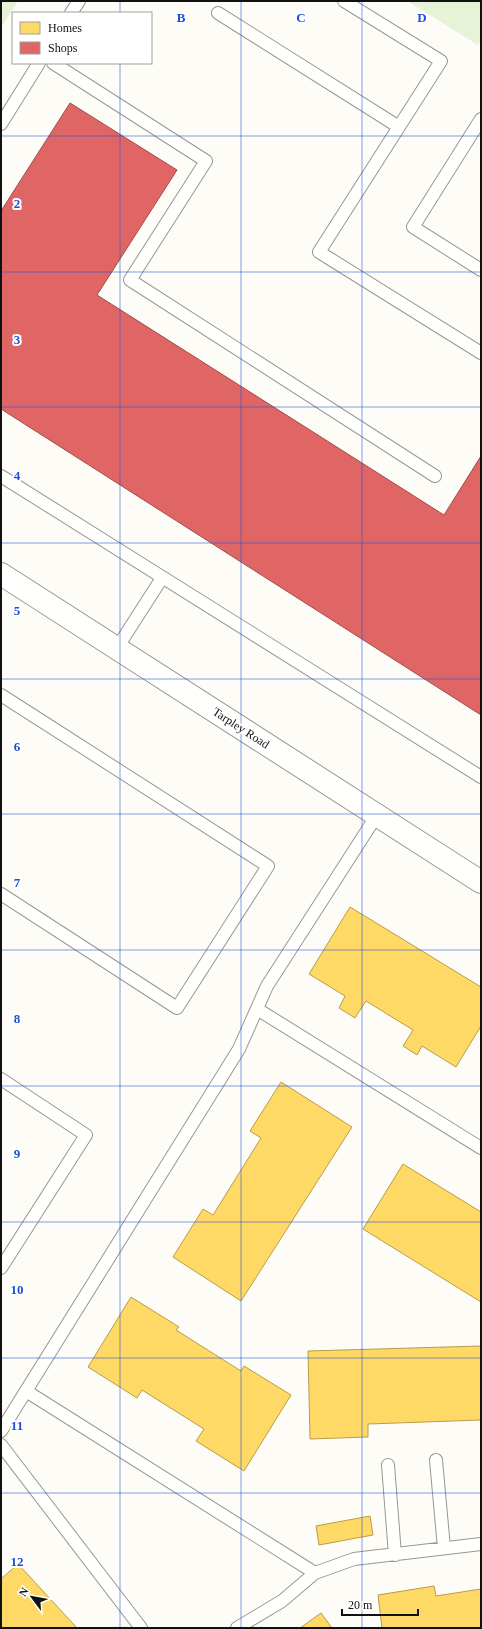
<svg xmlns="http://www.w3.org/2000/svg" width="482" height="1629" font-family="'Times New Roman',serif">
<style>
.green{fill:#e7f3d7}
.homes{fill:#ffd966;stroke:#b89d4c}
.shops{fill:#e06666;stroke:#a24c4c}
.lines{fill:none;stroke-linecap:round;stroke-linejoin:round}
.lane-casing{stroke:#979795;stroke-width:14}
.street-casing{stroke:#979795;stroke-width:24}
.lane{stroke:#fffffe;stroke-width:12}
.street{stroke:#fffffe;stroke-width:22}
.grid{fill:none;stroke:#1d4ed8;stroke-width:1;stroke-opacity:0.55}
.labels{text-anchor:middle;stroke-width:4;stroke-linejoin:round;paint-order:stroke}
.street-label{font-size:12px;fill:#111;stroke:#fff}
.grid-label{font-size:13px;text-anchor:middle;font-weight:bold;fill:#1d4ed8;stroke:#fff;stroke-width:4;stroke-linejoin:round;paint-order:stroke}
</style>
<rect width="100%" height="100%" fill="#fdfcf7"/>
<path class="green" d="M1,1H18L1,28Z
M407,1H481V40L478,45Z"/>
<path class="homes" d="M350,907L481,987V1026L456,1067L422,1046L417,1055L403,1046L413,1030L366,1001L355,1018L339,1008L345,996L309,974Z
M281,1082L352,1127L241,1301L173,1257L203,1209L213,1215L261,1138L250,1131Z
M403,1164L481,1212V1302L363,1229Z
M131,1297L179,1327L176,1330L241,1371L244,1366L291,1395L244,1471L196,1441L204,1429L142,1390L137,1398L88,1367Z
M481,1346V1420L368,1424V1437L310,1439L308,1351Z
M370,1516L373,1535L319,1545L316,1526Z
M18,1564L77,1628H1V1579Z
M434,1586L436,1596L481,1589V1628H382L378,1595Z
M321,1613L332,1628H300Z"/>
<path class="shops" d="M70,103L177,170L97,295L444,515L481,456V715L1,409V211Z"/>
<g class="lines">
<g class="lane-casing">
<path id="lane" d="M344,1L441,61L319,252L481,353
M71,13L79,1
M218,13L399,127
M53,63L206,161L130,280L435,476
M481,119L413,227L481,270
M1,124L39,63
M1,476L481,777
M117,648L162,578
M1,695L268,866L177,1008L1,894
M257,1009L481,1148
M1,1079L86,1135L1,1268
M26,1391L315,1573
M1,1431L239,1049L267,986L377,815
M1,1445L141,1628
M436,1460L444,1548
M388,1465L395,1555
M237,1628L282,1601L315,1573L354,1559L481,1544"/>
</g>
<g class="street-casing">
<path id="street" d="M1,574L481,882"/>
</g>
<use href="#lane" class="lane"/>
<use href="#street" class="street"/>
</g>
<path class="grid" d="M120,1V13M241,1V1628M362,1V1628M120,63V1628M1,136H481M1,272H481M1,407H481M1,543H481M1,679H481M1,814H481M1,950H481M1,1086H481M1,1222H481M1,1358H481M1,1493H481"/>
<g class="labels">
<g class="street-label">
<text transform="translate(241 728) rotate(33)" y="4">Tarpley Road</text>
</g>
</g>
<g class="grid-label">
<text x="181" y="22">B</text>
<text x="301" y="22">C</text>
<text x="422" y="22">D</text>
<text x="17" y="208">2</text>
<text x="17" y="344">3</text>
<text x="17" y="480">4</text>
<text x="17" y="615">5</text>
<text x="17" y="751">6</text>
<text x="17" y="887">7</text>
<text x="17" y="1023">8</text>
<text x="17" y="1158">9</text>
<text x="17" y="1294">10</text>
<text x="17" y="1430">11</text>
<text x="17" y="1566">12</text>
</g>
<rect width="482" height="1629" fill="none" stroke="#111111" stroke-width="4"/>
<rect x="12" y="12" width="140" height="52" fill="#ffffff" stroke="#a0a0a0"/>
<rect x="20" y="22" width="20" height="12" fill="#ffd966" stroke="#a0a0a0"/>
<text x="48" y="32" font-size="12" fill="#111111">Homes</text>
<rect x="20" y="42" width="20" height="12" fill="#e06666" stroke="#a0a0a0"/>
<text x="48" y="52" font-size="12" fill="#111111">Shops</text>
<g transform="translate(32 1597) rotate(302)" stroke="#ffffff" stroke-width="3" paint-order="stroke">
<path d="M0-3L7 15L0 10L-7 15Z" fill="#111111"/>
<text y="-6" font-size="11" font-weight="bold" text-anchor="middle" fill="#111111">N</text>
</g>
<path d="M342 1609v6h76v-6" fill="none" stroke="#111111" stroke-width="2"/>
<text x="348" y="1609" font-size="12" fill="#111111" stroke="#ffffff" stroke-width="3" paint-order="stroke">20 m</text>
</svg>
